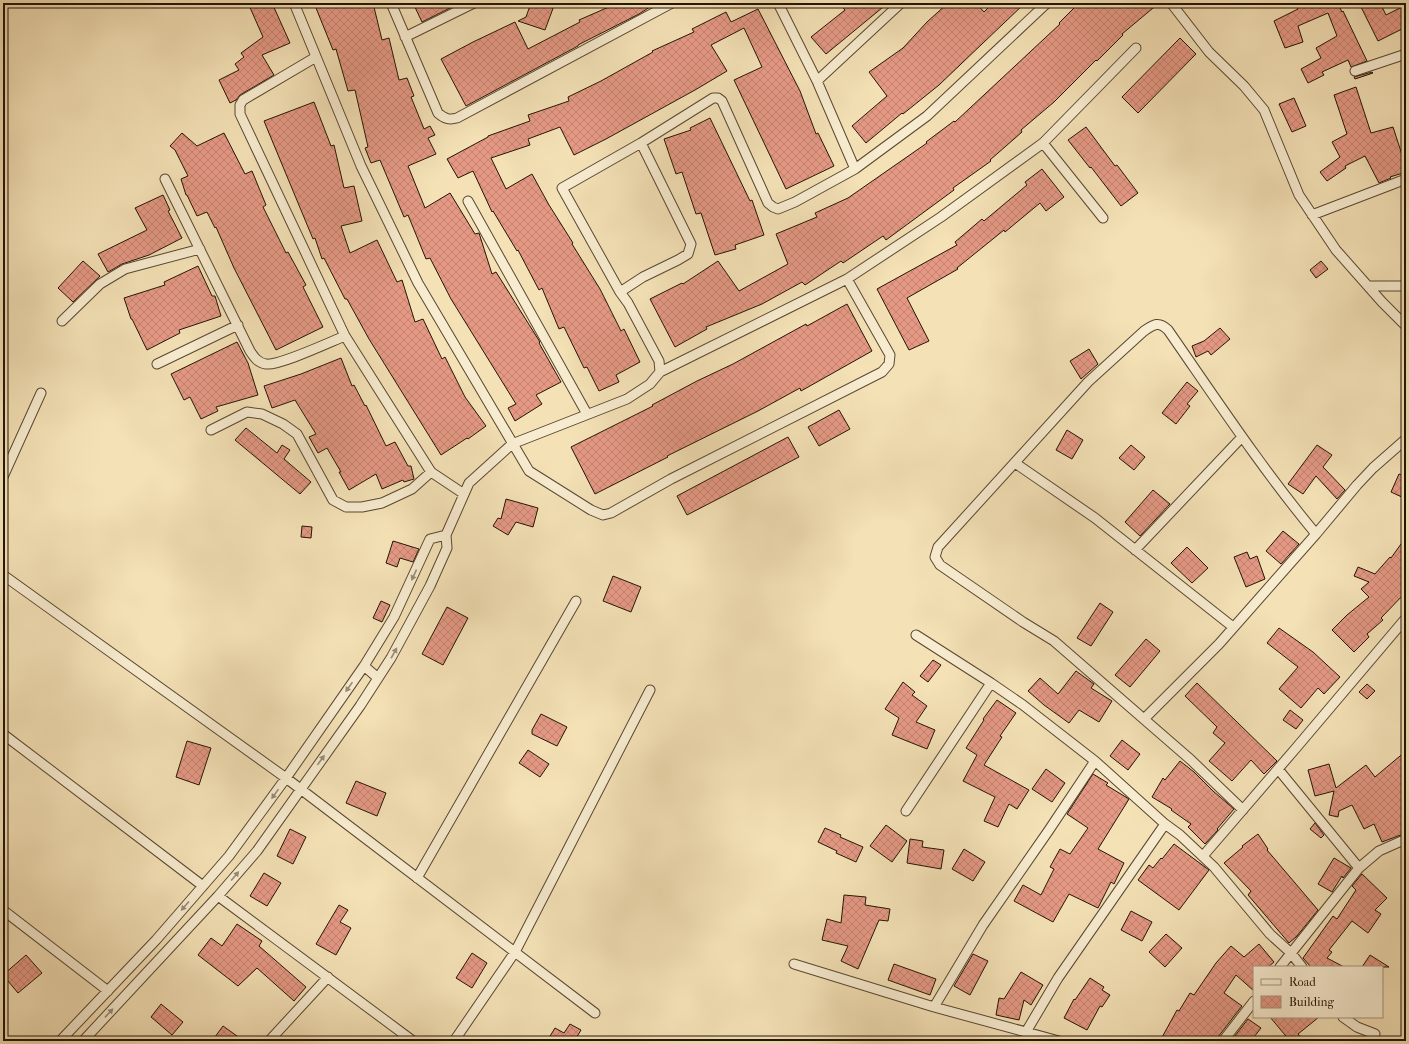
<svg xmlns="http://www.w3.org/2000/svg" width="1409" height="1044" font-family="'IM FELL French Canon',serif">
<style>
.building{fill:url(#building-cross-hatch);stroke:#241404}
.lines{fill:none;stroke-linecap:round;stroke-linejoin:round}
.minor-casing{stroke:#584730;stroke-width:11}
.minor{stroke:#f8ecd0;stroke-width:9}
.oneway{fill:#998b74}
</style>
<defs>
<pattern id="building-cross-hatch" width="8" height="8" patternUnits="userSpaceOnUse"><rect width="8" height="8" fill="#e59985"/><path d="M0 0l8 8M0 8l8-8" fill="none" stroke="#c48371"/></pattern>
</defs>
<rect width="100%" height="100%" fill="#f4e1b6"/>
<filter id="stains"><feTurbulence type="fractalNoise" baseFrequency=".005" numOctaves="4"/><feColorMatrix values="0 0 0 0 .2 0 0 0 0 .09 0 0 0 0 .02 0 0 0 .5 -.17"/></filter>
<radialGradient id="worn" r=".72"><stop offset=".6" stop-color="#630" stop-opacity="0"/><stop offset="1" stop-color="#630" stop-opacity=".3"/></radialGradient>
<path class="building" d="M248,3H272L290,43L262,55L274,75L240,95L236,100L230,103L219,80L239,70L235,64L244,57L241,53L263,37Z
M314,3H373L382,40L389,38L399,80L407,78L414,96L411,97L424,129L430,126L435,135L428,138L436,154L408,166L425,208L450,193L475,234L479,233L492,274L496,272L540,342L539,343L561,382L536,395L542,404L515,421L508,408L516,404L451,299L430,258L426,259L408,215L404,217L380,160L371,163L365,148L368,147L355,90L348,91L336,49L333,50Z
M413,3H460L422,22Z
M531,3H555L545,30L518,21L526,17Z
M618,3H656L639,14L578,45V46L466,106L441,59L473,42L515,22L528,49L580,22L579,20Z
M839,3H888L826,54L811,37L845,10Z
M948,3H976L984,12L993,3H1025L939,85L903,114L902,113L866,143L852,126L887,96L869,72L903,48L927,22Z
M1079,3H1159L1122,34L1123,35L1097,61L1096,60L1054,102L1021,130L1022,132L990,160L991,161L953,188L954,190L886,240L883,236L843,263L841,261L805,285L802,282L762,304L706,327L707,329L675,347L650,299L682,283L683,284L718,261L739,291L788,264L776,234L817,217L815,213L848,198L927,143L926,142L954,121L955,122L1060,24L1059,23Z
M1295,3H1352L1340,8L1342,12L1343,11L1367,61L1351,67L1348,60L1322,72L1324,75L1308,83L1301,69L1321,58L1316,48L1337,36L1328,13L1298,26L1303,42L1285,48L1274,21L1298,9Z
M1359,3H1380L1386,15L1406,5V27L1378,41Z
M758,9L800,91L816,134L818,133L834,166L786,189L734,80L762,67L744,28L711,45L727,71L695,90L606,139L574,155L560,127L528,139L530,145L491,158L506,189L532,174L549,205L573,243L572,244L600,289L621,331L624,329L640,362L616,375L619,382L599,391L587,367L584,368L564,327L559,329L542,288L539,290L518,250L517,251L493,211L492,212L473,171L458,178L447,159L488,137V136L530,121L528,115L569,101L568,97L601,81L653,52L652,51L694,32L692,29L726,12L731,22Z
M1180,38L1196,54L1138,113L1122,97Z
M1372,72L1373,73L1355,79L1354,77Z
M1356,87L1371,133L1393,127L1406,167V172L1390,177L1391,178L1379,183L1365,156L1345,166L1346,168L1327,181L1320,172L1340,157L1332,142L1347,134L1334,95Z
M1294,98L1306,126L1292,132L1279,104Z
M314,102L331,146L334,145L344,188L354,186L362,221L341,226L350,253L377,240L397,282L402,280L415,322L423,319L442,359L445,357L465,397L486,426L468,439L467,438L441,455L369,339L347,299H345L324,258L322,259L315,238L313,239L264,121Z
M710,118L750,201L752,200L764,235L735,245L736,249L715,255L701,213L696,214L682,172L676,174L664,139L691,130L690,128Z
M1086,127L1115,166L1117,165L1138,193L1121,206L1091,167L1090,168L1068,140Z
M182,133L197,146L224,133L245,174L252,171L266,205L263,207L286,253L288,252L306,285L303,287L323,327L276,350L234,268L216,227L215,228L207,212L197,216L187,195H186L181,179L188,176L175,150L170,146Z
M1042,169L1064,197L1046,211L1040,203L1005,232L1004,230L957,268L958,269L907,298L929,341L909,350L877,289L957,245L955,242L982,219L984,221L1027,185L1025,182Z
M163,195L170,210L168,211L182,238L149,255L122,264L108,272L98,254L147,230L135,208Z
M83,261L100,276L73,302L58,288Z
M1321,261L1328,269L1316,278L1310,270Z
M198,266L212,296H215L221,316L179,330L180,333L147,350L132,319H131L124,298L165,285L164,282Z
M847,304L872,351L801,391L800,388L758,411L667,456L668,457L595,494L571,447L653,406L652,405L697,381L733,364L806,324L807,326Z
M1220,328L1230,339L1211,355L1208,351L1196,357L1192,346L1204,341Z
M237,342L248,363L258,395L216,407L218,411L201,419L190,397L184,400L171,374Z
M1089,349L1098,364L1081,379L1070,361Z
M341,358L352,386L354,385L365,406L366,405L386,446L395,442L408,466H411L414,479L404,482L403,480L382,489L376,474L349,490L339,472H341L327,448L318,453L309,437L316,434L295,400L272,408L264,386L301,374Z
M1187,382L1198,391L1187,404L1190,406L1176,424L1162,413Z
M839,410L850,429L819,446L808,427Z
M246,428L277,453L282,445L290,450L284,459L311,482L300,494L235,440Z
M1067,430L1083,440L1072,459L1056,450Z
M788,437L799,457L687,515L677,496Z
M1131,445L1145,457L1134,470L1119,458Z
M1317,445L1332,455L1323,467L1345,490L1337,499L1316,476L1303,494L1288,484Z
M1399,474L1406,477V499L1391,492Z
M1153,490L1170,504L1140,536L1125,522Z
M506,499L538,508L533,527L516,522L508,535L493,526L498,518L501,519Z
M302,526L312,527L311,538L301,537Z
M1283,531L1299,544L1281,564L1266,551Z
M1406,537V592L1381,618L1383,620L1367,634L1369,637L1354,652L1332,630L1347,615L1369,597L1361,589L1369,582L1354,576L1358,567L1375,574L1390,557L1391,558Z
M393,541L419,549L413,562L400,558L397,567L386,563Z
M1187,547L1208,568L1192,583L1171,563Z
M1247,552L1250,559L1257,556L1265,579L1246,587L1234,557Z
M613,576L641,587L631,612L603,601Z
M381,601L390,605L382,622L373,618Z
M1100,603L1113,612L1091,646L1077,638Z
M447,607L468,618L443,665L422,654Z
M1279,628L1313,652L1340,677L1324,694L1318,688L1301,708L1279,689L1298,667L1267,643Z
M1146,639L1160,651L1130,687L1115,675Z
M933,660L941,665L928,682L920,676Z
M1076,671L1094,684L1091,688L1112,701L1099,722L1079,710L1069,723L1044,705L1028,691L1040,678L1058,694Z
M903,682L915,692L912,695L927,706L916,722L935,730L927,749L892,735L899,718L885,709Z
M1197,683L1277,761L1264,774L1251,760L1232,781L1209,761L1225,743L1213,733L1217,727L1185,696Z
M1367,684L1375,691L1367,699L1359,692Z
M997,700L1016,713L1000,736L1002,737L984,765L1029,790L1017,809L1009,804L998,827L984,821L995,797L963,781L977,755L966,748L984,720L983,719Z
M1290,710L1303,720L1296,729L1283,720Z
M541,714L567,727L557,746L532,734V730Z
M1122,740L1140,754L1128,770L1110,756Z
M187,741L211,748L199,785L176,777Z
M528,750L549,764L540,777L519,763Z
M1406,751V833L1382,842L1374,824L1364,829L1352,805L1339,811L1338,817L1329,815L1334,791L1315,796L1308,770L1329,764L1336,788L1366,765L1375,777Z
M1180,761L1194,772L1213,791L1234,809L1217,829L1218,830L1205,844L1188,827L1191,824L1171,810L1172,809L1152,797L1163,778L1165,780Z
M1046,769L1065,783L1052,802L1032,789Z
M1093,774L1108,783L1106,785L1129,799L1098,849L1124,863L1114,884L1111,882L1098,908L1069,894L1053,922L1014,901L1023,885L1041,895L1054,869L1050,867L1060,849L1070,854L1088,828L1067,814Z
M356,781L386,793L377,816L346,803Z
M1315,823L1324,835L1321,838L1310,829Z
M886,825L907,841L892,862L870,846Z
M825,828L841,835L840,837L863,847L856,862L836,853L837,851L818,842Z
M290,829L306,837L293,864L277,856Z
M1258,834L1268,849L1267,850L1318,910L1297,936L1289,943L1248,895L1251,891L1224,863L1243,847L1242,846Z
M910,839L923,841L922,847L944,850L941,869L907,863Z
M1174,844L1209,870L1179,910L1138,880L1149,865L1153,868L1161,858L1162,859Z
M964,849L985,862L973,881L952,869Z
M1334,858L1351,868L1343,878L1342,876L1332,892L1318,884Z
M264,873L281,883L267,906L250,896Z
M1362,874L1387,898L1375,910L1381,914L1368,933L1352,921L1329,950L1332,952L1327,958L1344,967H1311L1303,958L1333,916L1337,919L1356,890L1352,886Z
M844,895L866,897L865,905L890,909L888,921L879,920L858,969L841,961L848,946L822,940L827,919L841,923Z
M339,905L348,910L340,922L351,928L336,955L316,944Z
M1131,911L1152,922L1142,941L1121,930Z
M237,924L262,941L259,946L306,987L294,1001L257,968L238,986L198,955L211,938L222,946Z
M1166,934L1182,948L1165,967L1149,952Z
M1259,944L1274,962L1268,967H1254V991L1236,975L1224,993L1242,1006L1218,1037L1217,1041H1160L1177,1010L1179,1011L1190,993L1194,995L1216,963L1231,946L1244,957Z
M472,953L487,963L472,988L456,978Z
M973,954L988,961L970,995L954,986Z
M26,955L42,973L18,993L3,975Z
M1370,955L1389,967H1362Z
M894,964L936,979L930,995L888,980Z
M1021,972L1043,985L1031,1005L1024,1000L1019,1020L996,1015L999,998L1004,999Z
M1090,978L1104,987L1102,990L1110,995L1102,1007L1100,1006L1087,1030L1064,1018L1074,999L1075,1000Z
M161,1004L183,1022L172,1035L151,1017Z
M1270,1017H1319L1298,1034L1304,1041H1290Z
M1248,1019L1261,1028L1251,1041H1231Z
M570,1024L581,1030L575,1040L578,1041H547L555,1028L564,1033Z
M223,1026L244,1041H212Z"/>
<g class="lines">
<g class="minor-casing">
<path id="minor" d="M294,3L361,166L418,283L529,471L591,510L603,515L611,513L671,479L882,372L889,364L890,355L847,279
M391,3L438,113C445,119 449,120 457,118L672,3
M778,3L817,81L855,169
M1171,3L1209,52L1244,86L1264,110L1299,195L1336,250L1382,302L1406,326
M405,37L474,3
M316,57L243,100L240,105V114L345,336L431,472L464,494
M1355,71L1406,54
M817,81L901,3
M1043,143L1103,218
M165,179L250,351C254,357 258,363 266,364C279,366 330,342 345,336
M468,201L587,414
M1312,215L1406,179
M1368,286H1406
M620,292L562,188L641,143L713,98H718L722,101L768,203L773,207L778,209L795,202L855,169L927,116L1047,3
M62,321L100,284L125,269L200,249
M157,364L238,325
M660,372L847,279L941,217L1043,143L1136,48
M211,430L247,412L262,414L283,424L297,434L333,500L346,507H362L382,503L412,489L431,472
M1015,463L1095,518L1233,627
M3,477L41,393
M1135,550L1242,437
M3,575L286,778L595,1013
M916,635L991,683L1023,705L1095,761L1165,824L1180,835L1214,867L1270,934L1291,953L1302,967
M364,666L378,678
M1144,719L1219,644L1316,534L1357,485L1373,468L1406,439
M3,734L203,886
M1278,769L1359,868
M1243,810L1191,760L1054,641L1023,622L940,565L935,557L938,547L1088,382L1144,331C1154,324 1159,321 1168,330C1216,399 1262,469 1316,534
M906,811L991,683
M1203,856L1296,748L1406,618
M417,878L576,601
M218,896L413,1041
M3,910L108,991
M794,964L934,1007L1059,1041
M1280,967L1359,868L1379,851L1406,839
M934,1007L983,925L1049,830L1095,761
M1343,1017L1357,1027L1375,1034
M60,1041L156,940L229,856L286,778L364,666L394,617L430,539L446,535
M83,1041L218,896L257,851L360,706L391,658L430,586L447,548L446,535L469,483L512,444L627,399L650,384L660,372L659,361L628,303L620,292L643,277L678,260L688,254L691,244L641,143
M269,1041L328,977
M454,1041L515,952L650,690
M1025,1041L1026,1032L1058,978L1165,824
M1223,1041L1254,1001"/>
</g>
<use href="#minor" class="minor"/>
</g>
<defs><path id="oneway-solid" d="M-6-.8H1V-3.2L6.5 0L1 3.2V.8H-6Z"/></defs>
<g class="oneway">
<use href="#oneway-solid" transform="translate(414 575) rotate(115)"/>
<use href="#oneway-solid" transform="translate(394 653) rotate(-61)"/>
<use href="#oneway-solid" transform="translate(349 687) rotate(125)"/>
<use href="#oneway-solid" transform="translate(321 760) rotate(-54)"/>
<use href="#oneway-solid" transform="translate(275 794) rotate(126)"/>
<use href="#oneway-solid" transform="translate(235 876) rotate(-50)"/>
<use href="#oneway-solid" transform="translate(185 906) rotate(131)"/>
<use href="#oneway-solid" transform="translate(109 1013) rotate(-47)"/>
</g>
<rect width="1409" height="1044" fill="none" stroke="#f4e1b6" stroke-width="16"/>
<rect x="4" y="4" width="1401" height="1036" fill="none" stroke="#241404" stroke-width="2"/>
<rect x="8" y="8" width="1393" height="1028" fill="none" stroke="#241404"/>
<rect x="1253" y="966" width="130" height="52" fill="#f8ecd0" stroke="#a3967e"/>
<rect x="1261" y="979" width="20" height="6" fill="#f8ecd0" stroke="#a3967e"/>
<text x="1289" y="986" font-size="12" fill="#241404">Road</text>
<rect x="1261" y="996" width="20" height="12" fill="url(#building-cross-hatch)" stroke="#a3967e"/>
<text x="1289" y="1006" font-size="12" fill="#241404">Building</text>
<rect width="100%" height="100%" filter="url(#stains)"/>
<rect width="100%" height="100%" fill="url(#worn)"/>
</svg>
